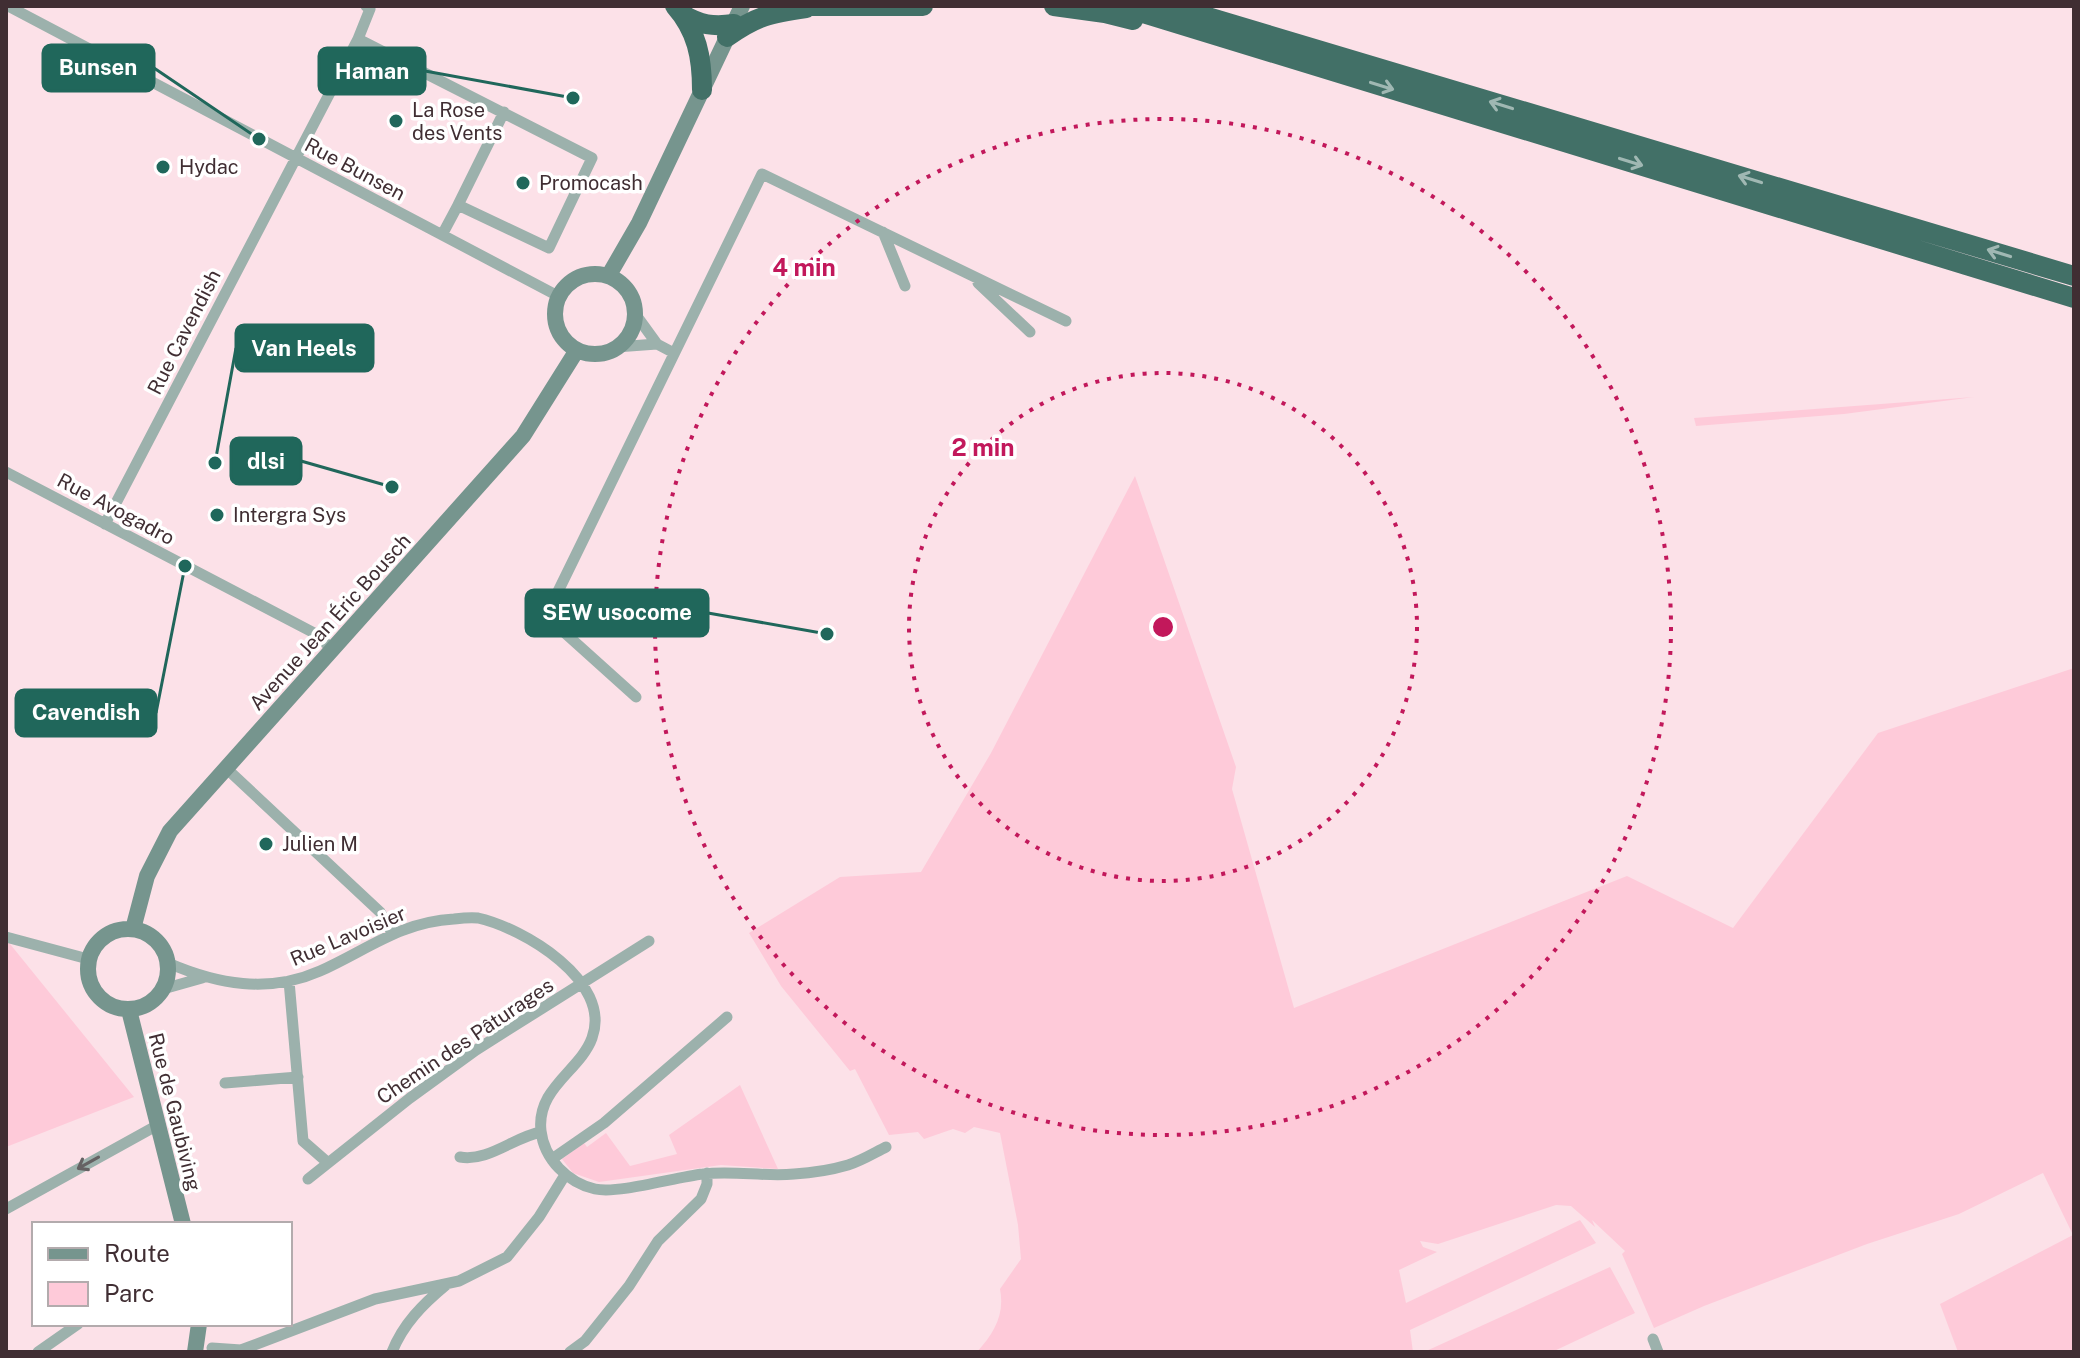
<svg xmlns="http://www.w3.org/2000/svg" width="2080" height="1358" font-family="'Public Sans',sans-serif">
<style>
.green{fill:#fecad9}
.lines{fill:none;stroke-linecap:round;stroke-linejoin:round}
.street{stroke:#9cb1ac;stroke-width:11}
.secondary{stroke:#76958e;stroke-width:16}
.highway{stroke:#427067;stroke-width:20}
.oneway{stroke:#a0b8b3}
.oneway2{stroke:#656263}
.ring{fill:none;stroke:#c2185b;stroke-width:4;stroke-dasharray:4 8}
.poi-dot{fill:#20675b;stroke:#fff;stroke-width:3}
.labels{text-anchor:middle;stroke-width:7;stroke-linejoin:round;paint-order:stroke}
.poi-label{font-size:20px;fill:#402e33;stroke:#fff;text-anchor:start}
.street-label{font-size:20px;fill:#402e33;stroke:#fff}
.centre{fill:#c2185b;stroke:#fff;stroke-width:4}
.ring-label{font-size:24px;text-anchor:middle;font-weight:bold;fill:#c2185b;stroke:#fff;stroke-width:7;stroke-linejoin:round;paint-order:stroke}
.leader{fill:none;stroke:#20675b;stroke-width:3}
.callout-dot{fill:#20675b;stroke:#fff;stroke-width:3}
.callout{fill:#20675b;stroke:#20675b;stroke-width:3}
.callout-label{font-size:22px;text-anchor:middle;font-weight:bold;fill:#fff}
</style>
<rect width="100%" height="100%" fill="#fce1e8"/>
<path class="green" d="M1974,397L1844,414L1696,426L1694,418Z
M1135,476L1236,767L1232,789L1294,1008L1627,876L1733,928L1878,733L2074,668V1352H1958L1940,1304L2073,1235L2043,1173L1959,1214L1867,1244L1704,1306L1654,1328L1622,1254L1625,1251L1592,1220L1595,1227L1571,1206L1556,1205L1438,1244L1420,1241L1423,1247L1437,1252L1399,1270L1406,1303L1580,1220L1596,1243L1410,1330L1413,1352H977C994,1333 1005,1315 1000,1289L1021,1259L1018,1225L1000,1133L974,1127L965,1133L953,1129L924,1139L918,1132L889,1135L855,1069L850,1071L781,986L749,933L840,877L921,872L991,753Z
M6,939L134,1097L6,1147Z
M740,1085L778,1169L721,1165L599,1182L573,1173L562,1159L584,1143L587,1147L606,1133L630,1166L677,1154L669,1135Z
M1610,1267L1635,1313L1552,1352H1424Z"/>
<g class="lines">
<path class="street" d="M8,6L558,296
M358,39L592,158L549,248L458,205L504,112
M883,232L905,286
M442,235L458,205
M978,283L1030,332
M636,315L657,344L674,353
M616,347L657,344
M6,472L318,635L333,651
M105,524L358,39L370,9L366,6
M636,697L546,616L762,174L1066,321
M226,768L380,912L392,933
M6,937L88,959
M168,963C217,984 268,994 320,971C367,950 400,922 454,919C462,918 471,917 478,918C523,928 613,981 592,1038C580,1071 536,1088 541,1131C544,1159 568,1183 595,1189C620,1194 675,1177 703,1174C733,1170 764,1177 794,1174C811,1173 831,1170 848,1165C861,1161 874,1153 886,1147
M289,981L303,1141L327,1162
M163,989L202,978
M225,1083L298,1077
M460,1157C488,1162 514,1137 541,1132
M552,1159L604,1123L727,1017
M308,1179L410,1098L476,1050L649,941
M6,1209L156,1126
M1653,1339L1658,1352
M212,1348L241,1350L375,1299L459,1281L507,1257L539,1217L565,1175
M38,1352L78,1324
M392,1352C403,1324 423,1304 446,1285
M570,1352L585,1341L629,1286L658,1241L701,1199L707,1184V1173"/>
<path class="secondary" d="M555 314a40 40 0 1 1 80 0a40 40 0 1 1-80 0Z
M609,275L639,223L742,6
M88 969a40 40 0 1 1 80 0a40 40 0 1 1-80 0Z
M133,929L147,876L170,831L523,436L577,350
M129,1010L183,1224
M195,1352L199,1324"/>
<path class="highway" d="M675,6C697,31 702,57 702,90
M802,6H923
M1054,6L1105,13L1133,20
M1120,6L2074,298
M1171,6L2074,276
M682,14C700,25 713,27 734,24
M727,37C756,16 771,13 806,8"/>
</g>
<defs><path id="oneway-shaft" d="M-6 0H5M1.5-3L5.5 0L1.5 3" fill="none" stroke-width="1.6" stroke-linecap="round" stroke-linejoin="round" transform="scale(2)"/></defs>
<g class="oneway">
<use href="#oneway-shaft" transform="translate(1382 86) rotate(17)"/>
<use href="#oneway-shaft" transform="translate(1501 105) rotate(-163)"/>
<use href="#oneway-shaft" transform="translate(1631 162) rotate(17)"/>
<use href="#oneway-shaft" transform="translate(1750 179) rotate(-163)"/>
<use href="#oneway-shaft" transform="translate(1999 253) rotate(-163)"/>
</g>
<use class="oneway2" href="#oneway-shaft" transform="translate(88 1163) rotate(151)"/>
<g class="ring">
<circle cx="1163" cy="627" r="254"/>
<circle cx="1163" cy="627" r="508"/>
</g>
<g class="poi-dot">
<circle cx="396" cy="121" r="8"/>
<circle cx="163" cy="167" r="8"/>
<circle cx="523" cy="183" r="8"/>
<circle cx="217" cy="515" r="8"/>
<circle cx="266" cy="844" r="8"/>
</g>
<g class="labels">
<g class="poi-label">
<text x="412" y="117">La Rose<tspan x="412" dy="23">des Vents</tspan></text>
<text x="179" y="174">Hydac</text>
<text x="539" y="190">Promocash</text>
<text x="233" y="522">Intergra Sys</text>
<text x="282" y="851">Julien M</text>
</g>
<g class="street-label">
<text transform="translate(355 169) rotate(28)" y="7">Rue Bunsen</text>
<text transform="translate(184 332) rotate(-63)" y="7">Rue Cavendish</text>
<text transform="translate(116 509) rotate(28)" y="7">Rue Avogadro</text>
<text transform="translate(330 622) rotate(-48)" y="7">Avenue Jean Éric Bousch</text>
<text transform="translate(348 936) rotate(-23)" y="7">Rue Lavoisier</text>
<text transform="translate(465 1041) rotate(-34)" y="7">Chemin des Pâturages</text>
<text transform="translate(175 1112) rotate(76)" y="7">Rue de Gaubiving</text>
</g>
</g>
<circle cx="1163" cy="627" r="12" class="centre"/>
<g class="ring-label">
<text x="804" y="276">4 min</text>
<text x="983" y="456">2 min</text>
</g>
<path class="leader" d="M259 139L154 68M573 98L425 71M215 463L236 348M392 487L301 461M827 634L708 613M185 566L156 713"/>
<g class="callout-dot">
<circle cx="259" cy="139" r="8"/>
<circle cx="573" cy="98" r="8"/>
<circle cx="215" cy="463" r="8"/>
<circle cx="392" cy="487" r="8"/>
<circle cx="827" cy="634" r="8"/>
<circle cx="185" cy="566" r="8"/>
</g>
<g class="callout">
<rect x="43" y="45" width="111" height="46" rx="8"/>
<rect x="319" y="48" width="106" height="46" rx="8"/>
<rect x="236" y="325" width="137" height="46" rx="8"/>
<rect x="231" y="438" width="70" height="46" rx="8"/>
<rect x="526" y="590" width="182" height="46" rx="8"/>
<rect x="16" y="690" width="140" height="46" rx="8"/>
</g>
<g class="callout-label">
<text x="98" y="75">Bunsen</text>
<text x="372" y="79">Haman</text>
<text x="304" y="356">Van Heels</text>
<text x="266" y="469">dlsi</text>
<text x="617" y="620">SEW usocome</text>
<text x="86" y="720">Cavendish</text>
</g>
<rect width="2080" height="1358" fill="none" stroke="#402e33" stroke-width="16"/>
<rect x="32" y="1222" width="260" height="104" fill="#ffffff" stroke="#b3abad" stroke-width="2"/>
<rect x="48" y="1248" width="40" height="12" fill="#76958e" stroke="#b3abad" stroke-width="2"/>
<text x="104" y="1262" font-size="24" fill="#402e33">Route</text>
<rect x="48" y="1282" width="40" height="24" fill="#fecad9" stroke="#b3abad" stroke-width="2"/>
<text x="104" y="1302" font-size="24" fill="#402e33">Parc</text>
</svg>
